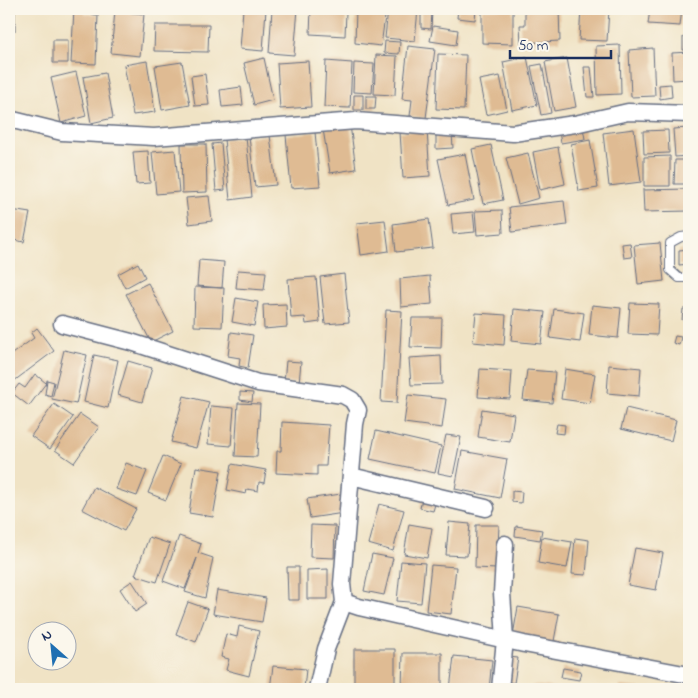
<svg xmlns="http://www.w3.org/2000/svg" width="698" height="698" font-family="'Indie Flower',sans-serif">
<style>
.building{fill:#dfbb93}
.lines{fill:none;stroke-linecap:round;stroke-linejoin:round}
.service-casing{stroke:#666e82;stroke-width:10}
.minor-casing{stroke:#666e82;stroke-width:19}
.service{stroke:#fff;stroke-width:8}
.minor{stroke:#fff;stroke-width:16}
</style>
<rect width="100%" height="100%" fill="#fbf7ec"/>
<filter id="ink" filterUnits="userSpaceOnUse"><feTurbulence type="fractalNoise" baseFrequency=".02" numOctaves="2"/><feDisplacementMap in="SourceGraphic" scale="10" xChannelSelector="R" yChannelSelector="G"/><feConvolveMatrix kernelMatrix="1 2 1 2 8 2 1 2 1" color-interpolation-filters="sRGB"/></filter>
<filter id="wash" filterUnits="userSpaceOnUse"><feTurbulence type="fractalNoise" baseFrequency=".0096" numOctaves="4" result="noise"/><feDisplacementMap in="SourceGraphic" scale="20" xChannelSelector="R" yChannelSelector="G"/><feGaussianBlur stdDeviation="1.12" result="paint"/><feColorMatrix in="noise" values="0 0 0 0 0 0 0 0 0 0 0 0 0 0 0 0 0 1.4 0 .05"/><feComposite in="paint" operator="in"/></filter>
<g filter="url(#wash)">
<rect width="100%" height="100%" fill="#f0e3c5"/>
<g id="blocks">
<path class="building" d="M9,9H15V31H9Z
M74,9H85V14L98,15L96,64L71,63Z
M243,9H266L263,51L240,49Z
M272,9H298L294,55L269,53Z
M311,9H335V11L346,12L345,36L310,34Z
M356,9H386L381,46L355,43Z
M388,9H418L415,41L385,38Z
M458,9H476L475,20L457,18Z
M482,9H513V44L482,43Z
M534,9H559L560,41L521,43L520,25H525V11Z
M581,9H609L607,41L579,40Z
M650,9H682L680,26L648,24Z
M421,10L432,11L431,29L421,28Z
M115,11L144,14L140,56L111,53Z
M688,13H689V34H686Z
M155,25H209L208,52L154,51Z
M433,26L458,30L456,45L430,41Z
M683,37H689V50H683Z
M53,40H68V63H53Z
M385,41L400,42L399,54L384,53Z
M620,45L621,94L597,95L596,46Z
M408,46L435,49L426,118L410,116L412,100L402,99Z
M653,48L655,96L631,97L629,50Z
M689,52V79L673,80L672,53Z
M438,54L466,55L464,110L436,109Z
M376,55L397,56L395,95L374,94Z
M527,57L537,105L512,110L503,62Z
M264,58L273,100L254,105L244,63Z
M567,58L576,107L554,111L545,62Z
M147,61L155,112L133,115L124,65Z
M308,61L311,107L280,109L277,63Z
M326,61L352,63L350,108L324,107Z
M182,62L190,105L162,110L155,66Z
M354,63L374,64L372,93L353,92Z
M542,64L551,113L541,115L531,66Z
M584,67H591L594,97H587Z
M76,72L86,116L61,123L51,78Z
M105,73L113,118L91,123L83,77Z
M205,74L209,105L195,106L191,76Z
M500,76L507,110L486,115L479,80Z
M671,84L672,97L660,99L659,85Z
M241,87L243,105L222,107L220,90Z
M354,95H363V110H354Z
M366,96H376L375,109H366Z
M350,125L356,169L330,173L323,129Z
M583,128L585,139L561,143L559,132Z
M689,128V156L675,157L673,129Z
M634,129L641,182L609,186L603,133Z
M427,130L430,176L403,178L400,132Z
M668,130L669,153L644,154L643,131Z
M315,132L320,186L291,188L286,135Z
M452,133L453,148L436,149V134Z
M270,135L276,185L255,187L249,137Z
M246,137L252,197L230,200L224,139Z
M590,140L598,188L579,191L571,144Z
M221,143L225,190L216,191L212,144Z
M181,144H206L207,192L182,193Z
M491,145L503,200L483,204L472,149Z
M558,147L565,184L540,190L533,152Z
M175,150L179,192L156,194L152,152Z
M148,151L150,183L136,184L133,152Z
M528,153L539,198L518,204L506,158Z
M465,154L474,200L448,205L438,159Z
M670,156V186H644V157Z
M675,160H689V184H674Z
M689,189V211L644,212L643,190Z
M209,196L212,221L189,224L186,198Z
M564,201L567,225L512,232L509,207Z
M11,210L30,213L24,242L9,239Z
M502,210L503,233L477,235L475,211Z
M473,212L475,232L453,234L451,214Z
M429,219L433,248L396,252L393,224Z
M385,220L389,251L361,255L357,223Z
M630,243L632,257L624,258L622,244Z
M660,243L664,281L638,284L634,245Z
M689,249V264L679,265V250Z
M199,260L224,262L222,288L197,286Z
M138,263L145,277L125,288L118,274Z
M238,270L266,272L264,290L236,288Z
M344,274L349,322L325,324L320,277Z
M430,276L432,304L401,307L400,279Z
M316,277L320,322L306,324L305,317L291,318L288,279Z
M148,283L173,331L151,342L126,294Z
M195,287L224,288L222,327L194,326Z
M236,298L258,302L254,326L232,322Z
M630,303L659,304L657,335L628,334Z
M286,304L287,327L264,329L263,305Z
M592,305L621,308L618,338L589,335Z
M514,309L545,312L541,344L511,341Z
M554,309L584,313L580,342L550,338Z
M683,309H689V321L682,320Z
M386,310L402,311L397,403L381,402Z
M476,313L506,315L504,345L473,342Z
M412,318H442L441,348L410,347Z
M37,328L54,351L10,384L9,356L34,338L31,333Z
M231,332L253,335L248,368L239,366L240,358L228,356Z
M675,336L681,337L679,345L673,343Z
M64,350L87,355L76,404L52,399Z
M94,355L118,360L108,408L84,402Z
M441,356L442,384L411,385L409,358Z
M128,361L152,368L142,402L118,395Z
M286,361L301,362L299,383L284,382Z
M609,365L641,368L639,396L607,393Z
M480,369L512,371L510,399L478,397Z
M565,369L595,374L590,403L561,399Z
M527,370L555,372L552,403L523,400Z
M35,374L46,383L29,406L12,393L19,384L25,388Z
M47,380L54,382L51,396L45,394Z
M240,392L253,393L252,402L240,400Z
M408,395L446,399L442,428L404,423Z
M184,396L209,402L196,448L171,442Z
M238,403L260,404L257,457L235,456Z
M54,404L73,417L50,449L31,436Z
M211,406L234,408L231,446L208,444Z
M626,408L676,420L671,441L621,429Z
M482,409L514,414L510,442L478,437Z
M80,414L99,427L74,463L55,450Z
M282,422L329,425L326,466H317V475L276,473L277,451H281Z
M557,424L565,425L564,434L555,433Z
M376,431L441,446L435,473L370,459Z
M446,435L461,437L453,476L438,473Z
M462,451L507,459L500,498L455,489Z
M163,456L181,464L166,500L148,493Z
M126,463L147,471L137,496L116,489Z
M232,464L266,470L264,483L259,482L258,491L247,489L246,494L227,490Z
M196,467L221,471L213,517L189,513Z
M94,487L136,509L124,531L82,509Z
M512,491L522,492L521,503L512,502Z
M341,494L344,513L310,518L307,499Z
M422,498L436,501L433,511L420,508Z
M379,504L404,510L393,551L368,544Z
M449,522L470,524L467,556L446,555Z
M409,524L432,528L427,558L404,554Z
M311,525L335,526L334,558L310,557Z
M476,525H499L497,569L475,568Z
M516,526L542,530L540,540L515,536Z
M179,536L201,544L198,553L213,558L205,598L185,592L197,558L185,589L163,581Z
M149,537L170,544L157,582L135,575Z
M542,537L572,542L567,568L538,563Z
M575,538L589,540L586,575L572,574Z
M635,548L663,553L656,590L628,585Z
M372,554L393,558L384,595L364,591Z
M401,561L425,563L421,603L397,601Z
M431,565L456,567L451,614L426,611Z
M287,567H299V600H288Z
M328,569V599H307V570Z
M132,581L147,604L135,612L120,589Z
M217,590L266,598L262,622L213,614Z
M188,602L208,609L196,642L176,634Z
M518,607L559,614L554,641L561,642L560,649L512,641Z
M239,626L259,631L249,676L226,670L229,659L221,657L226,634L237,637Z
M354,649H395V685H354Z
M403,653H442V689L402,688Z
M454,656L492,660L489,689H450Z
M509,657L518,658L514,683L506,682Z
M273,666L306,669L304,689H270Z
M563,668L581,671L579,680L561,677Z
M533,685L558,688V689H533Z
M620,686L640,688V689H620Z"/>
</g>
</g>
<g filter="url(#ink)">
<use href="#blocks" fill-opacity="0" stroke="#666e82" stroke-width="1"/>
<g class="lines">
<g class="service-casing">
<path id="service" d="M689,236L681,237L670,243V270L679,278H689"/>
</g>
<g class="minor-casing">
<path id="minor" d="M9,119L62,132L154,137L356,121L513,133L575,124L628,112L689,114
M62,324L131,342L258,383L343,395L352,400L358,410L355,424L342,584L344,602L359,607L524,644L689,675
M351,476L486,508
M317,689L326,649L344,602
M500,689L505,640L502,593L505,544"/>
</g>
<use href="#service" class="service"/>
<use href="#minor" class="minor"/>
</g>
</g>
<rect width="698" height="698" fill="none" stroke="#fbf7ec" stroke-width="30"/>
<g transform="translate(52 646) rotate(333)"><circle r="24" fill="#fbf7ec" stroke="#a1a7b3"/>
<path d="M0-4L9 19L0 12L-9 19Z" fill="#1f6fb2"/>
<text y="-8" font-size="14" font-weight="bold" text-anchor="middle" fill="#1b2f5e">N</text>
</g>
<path d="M510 50v8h101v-8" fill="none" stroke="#1b2f5e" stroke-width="2.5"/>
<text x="518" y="50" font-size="15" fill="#1b2f5e" stroke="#fbf7ec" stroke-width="4" paint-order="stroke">50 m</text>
</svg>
